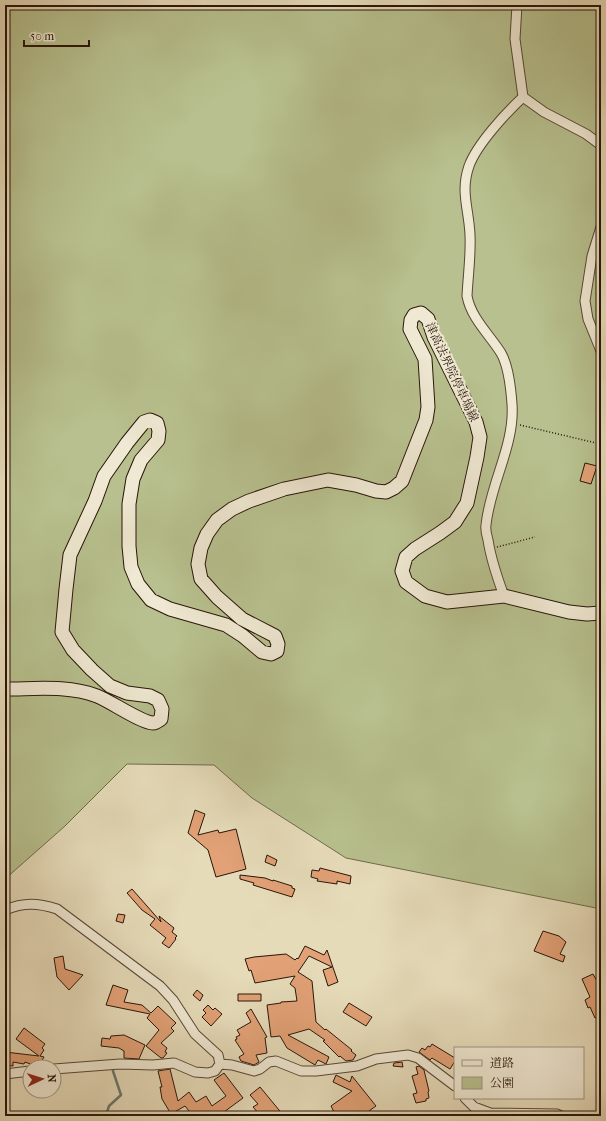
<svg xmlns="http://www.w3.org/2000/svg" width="606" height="1121" font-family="'IM FELL French Canon','Noto Serif JP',serif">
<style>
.green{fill:#b7c08e;stroke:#706a4c}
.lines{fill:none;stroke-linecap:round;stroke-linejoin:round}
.stream{stroke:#6c7771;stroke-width:2.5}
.building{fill:#e2a176;stroke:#291509}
.minor-casing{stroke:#584635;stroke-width:11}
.secondary-casing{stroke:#291509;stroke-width:15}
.path{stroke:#291509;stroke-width:1.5;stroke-dasharray:1 2;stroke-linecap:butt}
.minor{stroke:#efe8d2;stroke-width:9}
.secondary{stroke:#efe8d2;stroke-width:13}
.labels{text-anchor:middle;stroke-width:4;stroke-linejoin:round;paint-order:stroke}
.street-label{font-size:12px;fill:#291509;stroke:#efe8d2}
</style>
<rect width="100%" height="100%" fill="#e6dbb9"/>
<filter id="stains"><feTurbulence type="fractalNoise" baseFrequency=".005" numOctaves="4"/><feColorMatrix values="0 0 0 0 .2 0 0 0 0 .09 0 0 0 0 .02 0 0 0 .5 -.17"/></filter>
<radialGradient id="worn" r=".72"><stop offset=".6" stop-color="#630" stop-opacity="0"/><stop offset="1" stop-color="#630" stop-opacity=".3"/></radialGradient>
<path class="green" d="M5,5H601V909L346,858L252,798L214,765L127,764L65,826L5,879Z"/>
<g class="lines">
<path class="stream" d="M107,1112L109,1106L121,1095L113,1071
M103,1116L107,1112L111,1116"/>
</g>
<path class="building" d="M585,463L597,466L591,484L580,481Z
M195,810L205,814L198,835L218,830L219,833L236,829L246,869L216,877L208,850L188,833Z
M267,855L277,860L275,866L265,862Z
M320,868L351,876L350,884L337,881V884L317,881L318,879L311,877L312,870L319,871Z
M240,875L265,878L273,881V880L292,886V888L295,889L292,897L253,885L254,883L240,879Z
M132,889L161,922L159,916L174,928L172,932L177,936L175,938L176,939L169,948L162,943L166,938L150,925L155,919L142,910L127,893Z
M118,914L125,915L123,923L116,921Z
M543,931L559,936L566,942L560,954L565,956L563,962L534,951Z
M305,946L324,955L327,950L338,982L328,986L323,970L332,967L309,956L298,972L312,981L316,1022L325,1030L326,1029L352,1050L351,1051L356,1055L353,1060L346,1061L340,1056L339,1057L323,1041L325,1040L309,1029L288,1035L329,1057L326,1064L318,1060L315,1065L287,1048L280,1036L271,1037L267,1005L281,1003V1002L297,1001L295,988L290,984L295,976L255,983L251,970L249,971L245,959L254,957L286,954L295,960L297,958L298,959Z
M63,956L65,969L83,975L69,990L57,977L54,958Z
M593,974L598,983L601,981V1003L598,1005L601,1010V1016L595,1018L590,1007L588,1008L585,1000L590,997L582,979Z
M113,985L128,990L124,1002L142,1005L151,1013L158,1006L176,1023L171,1028L174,1031L161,1043L167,1048L165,1052L167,1053L163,1058H161L146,1046L159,1030L147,1018L150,1014L106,1005Z
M197,990L203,995L200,1001L193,995Z
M238,994H261V1001H238Z
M349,1003L372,1017L366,1026L343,1012Z
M208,1005L213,1010L215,1008L222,1014L211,1026L202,1017L206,1013L203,1010Z
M251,1009L267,1037L265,1038L267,1053L256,1055L259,1062L254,1065L241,1061L239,1057L244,1054L235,1040L237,1039L236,1037L240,1035L237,1030L251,1022L246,1013Z
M24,1028L45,1044L42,1048L44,1050L40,1056L44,1057L38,1067L25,1062L24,1064L13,1062V1066L5,1065V1052L39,1056L16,1039Z
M124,1035L145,1045L139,1059L124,1058V1051L119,1048L101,1046L102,1038L110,1039L111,1036Z
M432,1044L455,1058V1061L450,1069L432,1058L430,1060L419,1052L422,1048L425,1050L428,1046L430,1047Z
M402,1062L403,1067L393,1066L394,1063Z
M419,1066L424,1070L429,1091L428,1092L429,1098L426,1099V1101L416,1103L413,1094L417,1093L412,1076L418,1074L416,1067Z
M170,1069L178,1101L189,1092L196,1102L206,1096L212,1106L226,1096L214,1080L224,1073L243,1098L224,1112L227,1116H193L185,1106L171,1114L162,1099L160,1087H162L158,1071Z
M336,1075L350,1082L352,1076L376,1106L369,1111L374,1116H336L331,1106L352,1091L333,1082Z
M260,1087L284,1116H261L253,1107L258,1104L250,1095Z"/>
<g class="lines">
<g class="minor-casing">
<path id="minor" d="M517,5L515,39L523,97L544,112L586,134L601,145
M601,227L592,256L585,301L588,319L601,351
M504,596C497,577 491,560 488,540C487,536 485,530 486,525C490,484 515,445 512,404C511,390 508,365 501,353C489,334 471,318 467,296C468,276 471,255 470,235C469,209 460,192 469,166C477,144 506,113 523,97
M5,910C24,902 38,903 57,909L160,986L173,1000L195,1034L218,1055L220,1064L215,1071L208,1073L195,1072L174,1063L153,1065L120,1064L54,1069
M220,1064L232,1065L254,1071L260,1069L269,1062L276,1061L301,1071H316L357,1066L376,1059L408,1055L418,1058L455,1086
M5,1074L30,1071
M465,1098L474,1107L490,1113L557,1114L561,1116"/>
</g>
<g class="secondary-casing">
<path id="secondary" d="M5,689C35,689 68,685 97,696C110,701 142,723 153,723C156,723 158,721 161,719L162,709L158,700L150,696L127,693L110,686L92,670L73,650L62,632L66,589L70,555L95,501L104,476L127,443L144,422L150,420L157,423L159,431L158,440L141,460L133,479L129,504V546L131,567L138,584L151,600L170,609L226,625L243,636L262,652L271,654L277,651L278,644L275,636L242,619L217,597L201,579L198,564L201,548L207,534L217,520L232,509L249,501L284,489L328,480L356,485L376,491L386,492L394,488L402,481L426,420L428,407L425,359L410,329L411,320L414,315L421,313L428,319L434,337L476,422L480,437L477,457L467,503L455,522L440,533L415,549L406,557L402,571L406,582L425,596L447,602L504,596L569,612L587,614L601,613"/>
</g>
<path class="path" d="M520,425L596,443
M497,547L535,537"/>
<use href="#minor" class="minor"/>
<use href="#secondary" class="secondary"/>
</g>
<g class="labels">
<g class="street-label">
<text transform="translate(452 372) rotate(65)" y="4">津高法界院停車場線</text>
</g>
</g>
<rect width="606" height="1121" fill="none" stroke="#e6dbb9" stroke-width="20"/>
<rect x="6" y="6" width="594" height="1109" fill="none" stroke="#291509" stroke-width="2"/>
<rect x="10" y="10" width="586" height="1101" fill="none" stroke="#291509"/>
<rect x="454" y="1047" width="130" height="52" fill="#efe8d2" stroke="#a09482"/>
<rect x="462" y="1060" width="20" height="6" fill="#efe8d2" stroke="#a09482"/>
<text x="490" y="1067" font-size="12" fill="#291509">道路</text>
<rect x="462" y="1077" width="20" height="12" fill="#b7c08e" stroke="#a09482"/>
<text x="490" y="1087" font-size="12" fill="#291509">公園</text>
<g transform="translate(42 1079) rotate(86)"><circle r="19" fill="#efe8d2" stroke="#a09482"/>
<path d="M0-3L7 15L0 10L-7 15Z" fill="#8f2418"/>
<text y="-6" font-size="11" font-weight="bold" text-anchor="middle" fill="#291509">N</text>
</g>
<path d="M24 40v6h65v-6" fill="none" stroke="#291509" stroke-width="2"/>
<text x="30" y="40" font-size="12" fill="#291509" stroke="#efe8d2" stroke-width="3" paint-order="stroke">50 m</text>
<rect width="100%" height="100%" filter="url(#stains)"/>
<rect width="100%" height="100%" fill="url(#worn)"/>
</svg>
